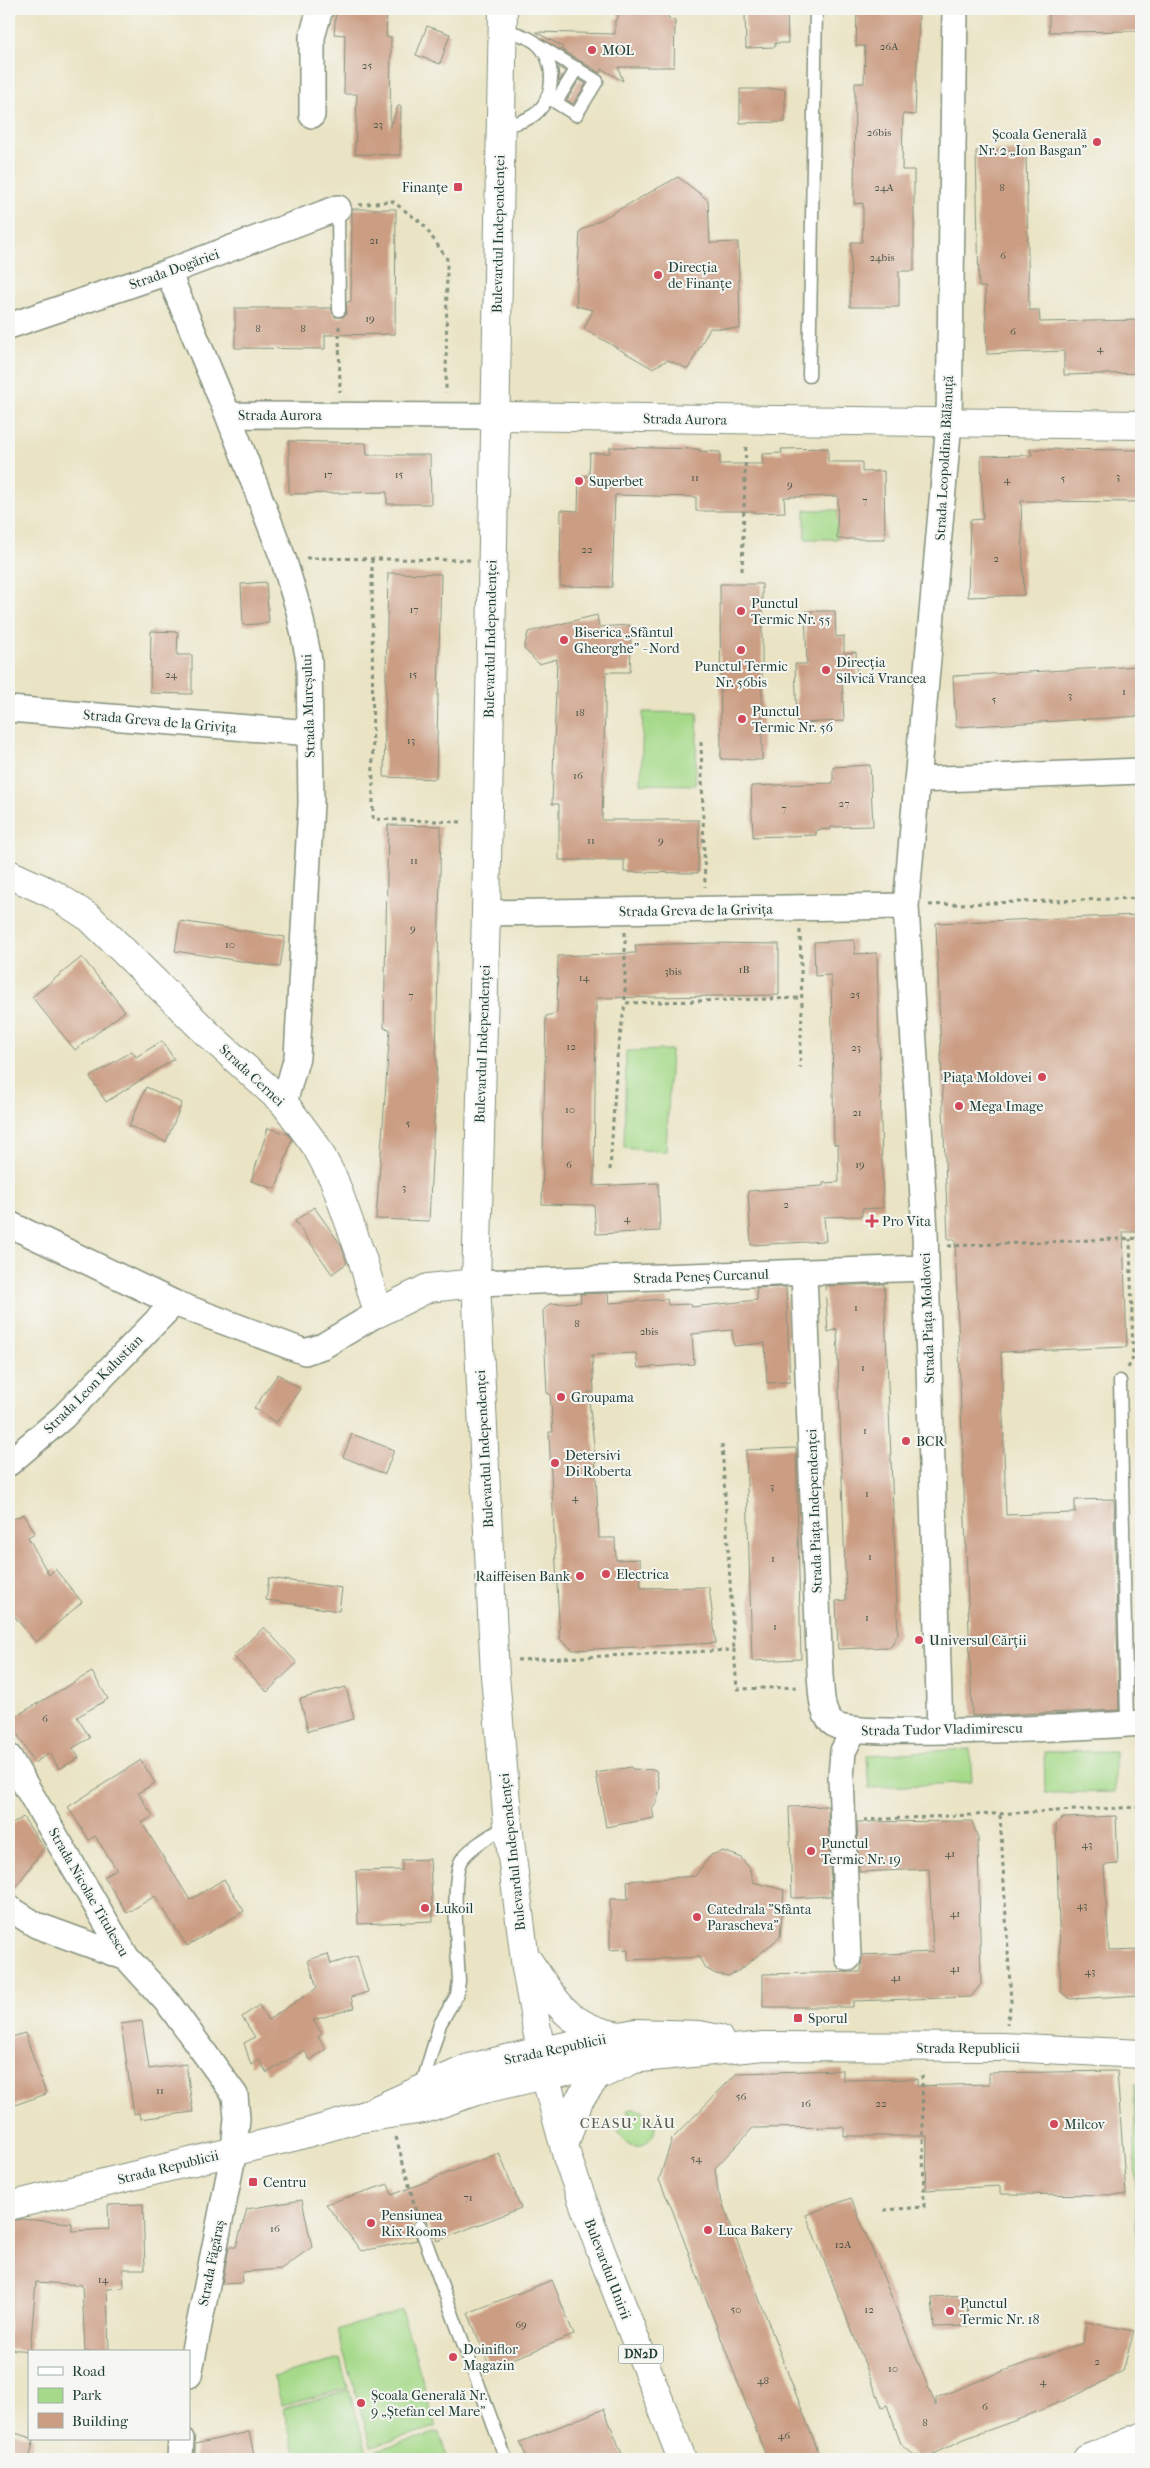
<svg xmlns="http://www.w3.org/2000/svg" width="1150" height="2468" font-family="'IM FELL French Canon',serif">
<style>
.green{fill:#a6da8a;stroke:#628c5f}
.building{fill:#cb9d83}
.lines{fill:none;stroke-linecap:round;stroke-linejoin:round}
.service-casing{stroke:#84907c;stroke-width:15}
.minor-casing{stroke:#84907c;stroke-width:28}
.tertiary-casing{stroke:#84907c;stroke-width:30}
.secondary-casing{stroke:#84907c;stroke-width:30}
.primary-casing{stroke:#84907c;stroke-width:30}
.path{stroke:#84907c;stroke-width:3;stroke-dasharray:4 4;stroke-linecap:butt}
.service{stroke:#fff;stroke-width:12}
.minor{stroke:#fff;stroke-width:25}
.tertiary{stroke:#fff;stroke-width:28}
.secondary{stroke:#fff;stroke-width:28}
.primary{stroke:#fff;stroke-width:28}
.poi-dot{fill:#d1495b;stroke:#f6f6f2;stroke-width:2}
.labels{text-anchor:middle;stroke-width:4;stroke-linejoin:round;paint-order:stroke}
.number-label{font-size:11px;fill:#4a5548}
.shield{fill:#f6f6f2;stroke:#60746d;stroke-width:1}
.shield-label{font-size:12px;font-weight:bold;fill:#1f3d34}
.poi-label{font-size:14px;fill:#1f3d34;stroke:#f6f6f2;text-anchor:start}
.street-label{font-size:14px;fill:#1f3d34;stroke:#f6f6f2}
.neighbourhood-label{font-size:15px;letter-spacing:1px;fill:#5b5f50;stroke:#f6f6f2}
</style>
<rect width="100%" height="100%" fill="#f6f6f2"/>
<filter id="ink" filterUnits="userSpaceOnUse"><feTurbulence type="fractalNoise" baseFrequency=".02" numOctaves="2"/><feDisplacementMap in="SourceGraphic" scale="10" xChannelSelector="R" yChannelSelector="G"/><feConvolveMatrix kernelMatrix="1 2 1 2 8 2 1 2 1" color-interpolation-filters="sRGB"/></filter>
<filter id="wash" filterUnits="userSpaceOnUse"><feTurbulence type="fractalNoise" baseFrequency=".0096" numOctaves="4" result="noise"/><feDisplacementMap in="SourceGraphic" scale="20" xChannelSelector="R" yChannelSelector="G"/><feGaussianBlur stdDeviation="1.12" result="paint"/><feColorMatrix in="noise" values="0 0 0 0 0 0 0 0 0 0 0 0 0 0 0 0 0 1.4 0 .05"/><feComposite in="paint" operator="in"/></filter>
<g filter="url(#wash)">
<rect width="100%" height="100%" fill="#eae4c5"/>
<path class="green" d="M805,510H838L837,539H805Z
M643,712L698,713L695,785L641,784Z
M671,1050L666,1152L624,1148L626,1051Z
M970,1749L972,1782L869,1788L867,1755Z
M1115,1751V1792L1045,1793L1044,1752Z
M1134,2085L1141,2086V2285L1137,2284Z
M633,2109C649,2109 664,2128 648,2141C634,2154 619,2140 617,2126H630L632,2123L627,2110Z
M402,2310L436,2427L371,2446L337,2330Z
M340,2359L348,2388L282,2406L274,2377Z
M349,2390L369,2459H297L283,2409Z
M439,2432L447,2459H376L373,2451Z"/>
<g id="blocks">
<path class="building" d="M336,9H387L386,37H391L390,129L398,106H401L400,155L355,154L357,94H344L345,35L334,34Z
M618,9H668V18L675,21L674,67H618L623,81L602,69L600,73L561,49L563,47L536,32L615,34V20L618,18Z
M857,9H904V12H919L915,115L903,114L902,170H914V271H899V307H850L851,242H862L863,221V203L854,204L855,83H864L865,46H856Z
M1049,9H1141V31L1049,32Z
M787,12L788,43H775V47L746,48L745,14Z
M427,26L450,34L440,64L416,55Z
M558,67L565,71L559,82V78Z
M579,80L586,84L573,104L567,100Z
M740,89H785V122L740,123Z
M1026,150L1029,310H1039L1040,322L1141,320V373L1064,375V351L987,354L985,287H979L976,151Z
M678,177L708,200L710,243L738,242L740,329L710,328L688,369L668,360L652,368L584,329L593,310L576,306L580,231Z
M352,209H396L395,334L325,335V349L235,348V308H331L335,317H343L346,314L347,302L351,301Z
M289,441L366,443L367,455H430L431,504H387V492L289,494Z
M610,447L699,449V451L720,452V464H763L762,454L782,453L781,449L828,448V462H862V472L884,471L885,539H837L838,496L784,497L785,512L754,513V511H696V497L615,495L612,587L560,586L561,510L578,511L579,476H589L590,453H610Z
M1030,449L1141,450V502L1021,501L1024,595L968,597L970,520L983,519L981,456L1032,455Z
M388,573L441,574L436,779L384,777Z
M266,582L269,623L243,625L241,584Z
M720,584H762V760L721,759Z
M805,611H835L836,637L844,636V653L856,652L857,676L842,677L844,721L797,723L795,664H807Z
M597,615L599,627L630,625L631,645L630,672H606L602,820H699L698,873L624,872V860H559V804H552L557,659L539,664L524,649L528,632Z
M151,631L178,632L177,655H192V694L150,693Z
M1141,666V716L956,727L953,676Z
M870,765L873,826L831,827V829L816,830V835L753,837L751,786L833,783V767Z
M388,825L441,826L436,1059H437L429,1221L376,1219L390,1029L384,1028Z
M1141,915V1232H1123L1127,1347L1001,1352L1006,1515L1075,1513V1500L1114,1499L1119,1710L972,1716L955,1239H948L936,923Z
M180,921L285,937L280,967L175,951Z
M854,940L855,954L877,953L883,1208L862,1209V1216L824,1217L826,1241L751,1245L748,1191L823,1186V1183L839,1182L838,1145L834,1144L831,975L815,976L814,942Z
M709,943L779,944V995L596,998L594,1186L658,1183L660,1231L596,1234L594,1205L542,1204L546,1016L557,1013L558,956L636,953L635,945Z
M82,957L125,1011L75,1050L32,997Z
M162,1041L174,1059L106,1102L90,1077L132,1051L136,1057Z
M146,1087L182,1103L166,1142L129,1126Z
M268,1128L288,1134L292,1139L276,1189L251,1181Z
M314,1207L341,1245L347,1263L332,1274L295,1221Z
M884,1284L898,1634L890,1647L838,1649L836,1601L846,1600L837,1329L828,1332L825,1286Z
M786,1287L790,1382L767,1383L765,1343L734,1346L732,1330L692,1334L694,1364L638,1368L636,1353L592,1355L594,1392H588L595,1453L599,1538H615L616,1560L640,1559L641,1588L709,1587L716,1643L573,1650L560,1639L550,1455L549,1432H553L550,1394L547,1393L543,1311L549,1304L581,1302L580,1294L608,1293L609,1303L667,1299L668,1305L691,1304L692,1307L757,1300L756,1288Z
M278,1374L300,1389L276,1423L254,1408Z
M352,1434L394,1450L385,1474L343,1457Z
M796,1448L801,1659L752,1661L746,1450Z
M24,1514L35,1533L28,1537L49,1575L55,1569L82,1602L36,1642L9,1610V1521Z
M269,1578L342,1588L339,1611L266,1600Z
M264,1627L297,1663L267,1692L233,1656Z
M92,1672L108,1699L77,1717L90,1738L73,1748L79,1758L59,1769L50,1753L34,1763L9,1720Z
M346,1687L354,1719L308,1731L300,1699Z
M141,1760L155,1783L138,1793L153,1816L142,1823L190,1900L224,1879L244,1911L187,1946L155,1896L127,1913L104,1877L116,1869L95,1836L89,1840L68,1807Z
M631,1767L632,1769L656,1770L660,1788L656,1803L652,1808L654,1818L606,1827L596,1773Z
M828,1806L831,1896L792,1898L789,1807Z
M1116,1816L1118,1864L1104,1865L1109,1950L1141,1949V1995L1070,1999L1061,1992L1056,1825L1063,1818Z
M23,1817L44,1848L11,1894H9V1826Z
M972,1821L978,1838L981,1984L971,1997L853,2001V2007H763V1974L861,1972L862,1955L933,1952L929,1869L859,1872L857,1822Z
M723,1851L740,1857L749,1867L753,1882L784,1890L780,1937L741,1969L729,1976L716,1974L705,1968L699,1957L628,1960V1949L610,1950V1899H628L627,1881L695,1876L711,1855Z
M430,1859L433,1921L358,1924L356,1871L402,1870V1860Z
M328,1954L331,1964L357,1956L368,1992L351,1997L354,2008L313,2020L322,2034L318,2037L326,2049L310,2060L304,2050L267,2073L259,2060L251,2065L244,2043L255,2037L242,2017L259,2005L268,2020L317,1988L308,1960Z
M142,2021L149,2069L186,2064L193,2112L140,2119L139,2113L134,2114L121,2024Z
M25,2033L46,2094L9,2107V2038Z
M843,2070V2080L917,2079V2086L989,2084V2073L1117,2071L1126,2195L1000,2194V2186L926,2190L927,2136H844V2127L753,2128L715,2168L718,2192L821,2459H767L672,2209L659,2180L672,2139L737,2073Z
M499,2153L521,2208L437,2241L435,2236L433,2237L426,2220L418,2218L412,2225L417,2240L361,2251L326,2204L388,2184L392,2195Z
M851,2198L936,2406V2398L1006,2370L1083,2343L1086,2322L1134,2331L1123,2371L1083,2392L1022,2418L964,2439L931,2455L915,2456L901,2444L887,2405L882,2407L806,2215Z
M302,2200L312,2247L281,2269L242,2272L243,2283L222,2284L229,2247H236L247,2209Z
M143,2204L145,2269H123L124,2288L107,2289L109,2352H85L82,2285L36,2282L30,2351L9,2349V2221L22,2219L72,2223V2231L109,2229L108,2205Z
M552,2280L574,2335L490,2368L468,2313Z
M967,2295L968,2326L934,2327L932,2297Z
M604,2409L624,2459H527L520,2442Z
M9,2431L34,2439L29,2459H9Z
M249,2432L255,2459H195V2444Z"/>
</g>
</g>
<g filter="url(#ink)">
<use href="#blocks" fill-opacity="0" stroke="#84907c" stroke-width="1"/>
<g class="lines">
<g class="service-casing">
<path id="service" d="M540,46L597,81L576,115L547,97
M556,102L577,68
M500,126C512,124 524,122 534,115C556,98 557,60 535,42C525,35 515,33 502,30
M338,208L339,310
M809,376L816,9
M1120,1381L1127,1724
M421,2088L440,2024L457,1995L459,1981C458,1958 450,1875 462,1859C474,1844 492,1835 508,1825
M420,2226L506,2459"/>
</g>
<g class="minor-casing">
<path id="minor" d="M312,115V37L320,9
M168,272L228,415L283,558L299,611L309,660L311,803L297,1057L284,1103
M9,326L168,272L338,208
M228,415L494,416
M9,709L311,733
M917,780L1141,771
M486,913L906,906
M9,1224L174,1303L305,1352L323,1346L378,1313
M804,1273L820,1676C822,1692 820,1716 835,1725C855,1739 1102,1726 1141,1723
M476,1283L926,1268
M9,1463L63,1417L174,1303
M940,1731L925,1232L906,906L949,422L955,9
M9,1757L127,1958L168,2003L235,2095L237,2118L234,2151L189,2375
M9,1908L36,1925L127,1958
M848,1958L841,1777L843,1751L854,1730
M180,2459L181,2439"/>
</g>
<g class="tertiary-casing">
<path id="tertiary" d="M494,416L1141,425
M9,874L53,894L90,918L209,1035L284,1103L316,1146L334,1180L362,1258L378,1313L428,1288L476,1283
M1087,2459L1141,2437"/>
</g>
<g class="secondary-casing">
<path id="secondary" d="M356,2119L424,2109L476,2091L545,2075L641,2058L764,2046L1003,2047L1141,2054
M9,2206L293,2137L356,2119L469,2068L540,2051L636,2033L699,2035L719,2039"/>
</g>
<g class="primary-casing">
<path id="primary" d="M503,9L486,913L476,1283L495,1676L508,1825L526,1968L545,2075L568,2160L600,2249L682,2459
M529,1962C556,2002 568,2028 620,2036
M564,2146L579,2100L596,2077L632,2060"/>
</g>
<path class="path" d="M359,205L392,201L423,224L447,259L446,393
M339,326L340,392
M306,558L470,560
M372,559L373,819L464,822
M742,571L746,443
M701,742L705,887
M929,905L1141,898
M800,930L802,1007L800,1068
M625,932V1003L802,998
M610,1170L617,1057L625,1003
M948,1246L1141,1238
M1128,1368L1133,1358L1130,1239
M722,1444L734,1650
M517,1660L734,1650L737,1689L800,1687
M1000,1815L1011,2002L1007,2024
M864,1820L1141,1807
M396,2137L416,2211
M884,2210L924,2207L922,2071"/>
<use href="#service" class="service"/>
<use href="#minor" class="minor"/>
<use href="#tertiary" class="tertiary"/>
<use href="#secondary" class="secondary"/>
<use href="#primary" class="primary"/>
</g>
</g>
<g class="poi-dot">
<circle cx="592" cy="50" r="5"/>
<circle cx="1097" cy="142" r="5"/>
<rect x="453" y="182" width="10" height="10" rx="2.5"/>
<circle cx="658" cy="275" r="5"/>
<circle cx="579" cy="481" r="5"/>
<circle cx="741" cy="611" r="5"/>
<circle cx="564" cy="640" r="5"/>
<circle cx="741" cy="650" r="5"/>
<circle cx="826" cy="670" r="5"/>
<circle cx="742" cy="719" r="5"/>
<circle cx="1042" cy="1077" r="5"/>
<circle cx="959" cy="1106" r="5"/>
<path d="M869.5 1213.5h5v5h5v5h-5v5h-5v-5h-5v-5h5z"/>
<circle cx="561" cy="1397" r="5"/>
<circle cx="906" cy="1441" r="5"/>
<circle cx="555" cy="1463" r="5"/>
<circle cx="606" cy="1574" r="5"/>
<circle cx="580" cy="1576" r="5"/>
<circle cx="919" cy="1640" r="5"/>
<circle cx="811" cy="1851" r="5"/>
<circle cx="425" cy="1908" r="5"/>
<circle cx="697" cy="1917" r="5"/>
<rect x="793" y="2013" width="10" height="10" rx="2.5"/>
<circle cx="1054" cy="2124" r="5"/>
<rect x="248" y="2177" width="10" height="10" rx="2.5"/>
<circle cx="371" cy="2223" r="5"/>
<circle cx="708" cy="2230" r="5"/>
<circle cx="950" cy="2311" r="5"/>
<circle cx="453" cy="2357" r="5"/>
<circle cx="361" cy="2403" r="5"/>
</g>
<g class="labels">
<g class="number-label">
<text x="889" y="50">26A</text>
<text x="367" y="69">25</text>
<text x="378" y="128">23</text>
<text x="879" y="136">26bis</text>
<text x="884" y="191">24A</text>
<text x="1002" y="191">8</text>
<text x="374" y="244">21</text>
<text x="1003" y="259">6</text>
<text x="882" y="261">24bis</text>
<text x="370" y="322">19</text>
<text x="258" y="332">8</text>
<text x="303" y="332">8</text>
<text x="1013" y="335">6</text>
<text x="1100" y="352">4</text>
<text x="328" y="478">17</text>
<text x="399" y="478">15</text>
<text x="1118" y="480">3</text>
<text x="695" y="481">11</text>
<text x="1063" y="482">5</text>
<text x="1007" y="483">4</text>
<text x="790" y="488">9</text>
<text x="865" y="504">7</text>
<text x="587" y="553">22</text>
<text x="996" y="562">2</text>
<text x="414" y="613">17</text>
<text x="171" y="678">24</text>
<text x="413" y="678">15</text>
<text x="1124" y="695">1</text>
<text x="1070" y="699">3</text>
<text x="994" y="703">5</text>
<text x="580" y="716">18</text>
<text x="411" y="744">13</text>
<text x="578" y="779">16</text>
<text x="844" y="807">27</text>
<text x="784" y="812">7</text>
<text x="591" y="844">11</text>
<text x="661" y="844">9</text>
<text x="414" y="864">11</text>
<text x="413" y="932">9</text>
<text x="230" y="948">10</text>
<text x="744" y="973">1B</text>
<text x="673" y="975">3bis</text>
<text x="584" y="981">14</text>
<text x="855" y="998">25</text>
<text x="411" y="999">7</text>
<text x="571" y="1050">12</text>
<text x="856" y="1051">23</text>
<text x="570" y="1113">10</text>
<text x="857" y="1116">21</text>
<text x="408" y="1127">5</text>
<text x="569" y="1168">6</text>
<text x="860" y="1168">19</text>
<text x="404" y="1191">3</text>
<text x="786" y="1208">2</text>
<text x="627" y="1222">4</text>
<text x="856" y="1311">1</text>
<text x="577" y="1327">8</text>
<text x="649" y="1335">2bis</text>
<text x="863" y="1371">1</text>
<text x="865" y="1434">1</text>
<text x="772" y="1490">3</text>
<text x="867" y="1497">1</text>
<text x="575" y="1501">4</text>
<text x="870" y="1560">1</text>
<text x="773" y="1562">1</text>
<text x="867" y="1621">1</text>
<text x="775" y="1630">1</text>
<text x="45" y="1722">6</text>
<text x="1087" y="1848">43</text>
<text x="950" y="1857">41</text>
<text x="1082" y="1909">43</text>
<text x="955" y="1917">41</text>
<text x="955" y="1972">41</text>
<text x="1090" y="1975">43</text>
<text x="896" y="1981">41</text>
<text x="160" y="2094">11</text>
<text x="741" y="2100">56</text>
<text x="806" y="2107">16</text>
<text x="881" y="2107">22</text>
<text x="696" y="2162">54</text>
<text x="468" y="2201">71</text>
<text x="275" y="2232">16</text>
<text x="843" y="2248">12A</text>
<text x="103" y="2283">14</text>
<text x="736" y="2313">50</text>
<text x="869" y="2313">12</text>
<text x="521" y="2328">69</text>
<text x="1097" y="2365">2</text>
<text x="893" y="2372">10</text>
<text x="763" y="2384">48</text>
<text x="1043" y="2385">4</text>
<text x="985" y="2410">6</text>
<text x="925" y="2426">8</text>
<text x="784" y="2439">46</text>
</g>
<rect class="shield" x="618.5" y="2344.5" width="45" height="19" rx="4"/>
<g class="shield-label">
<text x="641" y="2358">DN2D</text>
</g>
<g class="poi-label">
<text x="602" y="55">MOL</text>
<text x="1087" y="139" text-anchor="end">Școala Generală<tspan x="1087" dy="16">Nr. 2 „Ion Basgan"</tspan></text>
<text x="448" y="192" text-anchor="end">Finanțe</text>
<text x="668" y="272">Direcția<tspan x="668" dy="16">de Finanțe</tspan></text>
<text x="589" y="486">Superbet</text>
<text x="751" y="608">Punctul<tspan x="751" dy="16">Termic Nr. 55</tspan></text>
<text x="574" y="637">Biserica „Sfântul<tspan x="574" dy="16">Gheorghe” - Nord</tspan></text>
<text x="836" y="667">Direcția<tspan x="836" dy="16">Silvică Vrancea</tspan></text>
<text x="741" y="671" text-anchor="middle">Punctul Termic<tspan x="741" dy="16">Nr. 56bis</tspan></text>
<text x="752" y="716">Punctul<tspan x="752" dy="16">Termic Nr. 56</tspan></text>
<text x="1032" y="1082" text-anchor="end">Piața Moldovei</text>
<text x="969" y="1111">Mega Image</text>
<text x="882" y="1226">Pro Vita</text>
<text x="571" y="1402">Groupama</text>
<text x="916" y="1446">BCR</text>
<text x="565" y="1460">Detersivi<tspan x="565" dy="16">Di Roberta</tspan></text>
<text x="616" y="1579">Electrica</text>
<text x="570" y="1581" text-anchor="end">Raiffeisen Bank</text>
<text x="929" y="1645">Universul Cărții</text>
<text x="821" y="1848">Punctul<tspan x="821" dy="16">Termic Nr. 19</tspan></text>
<text x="435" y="1913">Lukoil</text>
<text x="707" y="1914">Catedrala "Sfânta<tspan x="707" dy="16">Parascheva"</tspan></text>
<text x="808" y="2023">Sporul</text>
<text x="1064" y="2129">Milcov</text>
<text x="263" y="2187">Centru</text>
<text x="381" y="2220">Pensiunea<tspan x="381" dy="16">Rix Rooms</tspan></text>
<text x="718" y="2235">Luca Bakery</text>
<text x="960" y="2308">Punctul<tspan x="960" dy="16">Termic Nr. 18</tspan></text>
<text x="463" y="2354">Doiniflor<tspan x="463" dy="16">Magazin</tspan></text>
<text x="371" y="2400">Școala Generală Nr.<tspan x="371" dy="16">9 „Ștefan cel Mare"</tspan></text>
</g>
<g class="street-label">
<text transform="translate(498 234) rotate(-89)" y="5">Bulevardul Independenței</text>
<text transform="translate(174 269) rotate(-20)" y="5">Strada Dogăriei</text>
<text x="280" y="420">Strada Aurora</text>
<text transform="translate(685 419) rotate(1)" y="5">Strada Aurora</text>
<text transform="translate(944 458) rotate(-87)" y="5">Strada Leopoldina Bălănuță</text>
<text transform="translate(490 639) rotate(-89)" y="5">Bulevardul Independenței</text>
<text transform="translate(308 706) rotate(-92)" y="5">Strada Mureșului</text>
<text transform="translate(160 721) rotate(5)" y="5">Strada Greva de la Grivița</text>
<text transform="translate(696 910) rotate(-1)" y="5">Strada Greva de la Grivița</text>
<text transform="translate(482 1044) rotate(-88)" y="5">Bulevardul Independenței</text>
<text transform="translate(252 1075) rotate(43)" y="5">Strada Cernei</text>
<text transform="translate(701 1276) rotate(-2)" y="5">Strada Peneș Curcanul</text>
<text transform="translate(927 1318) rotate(-92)" y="5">Strada Piața Moldovei</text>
<text transform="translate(93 1384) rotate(-45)" y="5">Strada Leon Kalustian</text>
<text transform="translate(484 1449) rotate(-93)" y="5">Bulevardul Independenței</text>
<text transform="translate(814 1511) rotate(-92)" y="5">Strada Piața Independenței</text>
<text transform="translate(942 1729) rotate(-1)" y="5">Strada Tudor Vladimirescu</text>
<text transform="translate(512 1852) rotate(-96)" y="5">Bulevardul Independenței</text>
<text transform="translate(89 1892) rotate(60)" y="5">Strada Nicolae Titulescu</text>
<text x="968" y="2053">Strada Republicii</text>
<text transform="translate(555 2049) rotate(-12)" y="5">Strada Republicii</text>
<text transform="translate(168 2167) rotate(-14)" y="5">Strada Republicii</text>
<text transform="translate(211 2263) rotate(-79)" y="5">Strada Făgăraș</text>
<text transform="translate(608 2269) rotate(69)" y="5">Bulevardul Unirii</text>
</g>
<g class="neighbourhood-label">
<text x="628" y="2128">CEASU' RĂU</text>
</g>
</g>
<rect width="1150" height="2468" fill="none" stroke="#f6f6f2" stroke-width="30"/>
<rect x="28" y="2350" width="162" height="90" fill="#f6f6f2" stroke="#a0aca6"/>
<rect x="38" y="2367" width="25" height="8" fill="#ffffff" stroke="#a0aca6"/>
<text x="72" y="2376" font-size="15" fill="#1f3d34">Road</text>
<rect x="38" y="2388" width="25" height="15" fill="#a6da8a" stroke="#a0aca6"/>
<text x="72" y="2400" font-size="15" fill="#1f3d34">Park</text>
<rect x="38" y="2413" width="25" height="15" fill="#cb9d83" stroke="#a0aca6"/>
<text x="72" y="2426" font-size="15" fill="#1f3d34">Building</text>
</svg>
